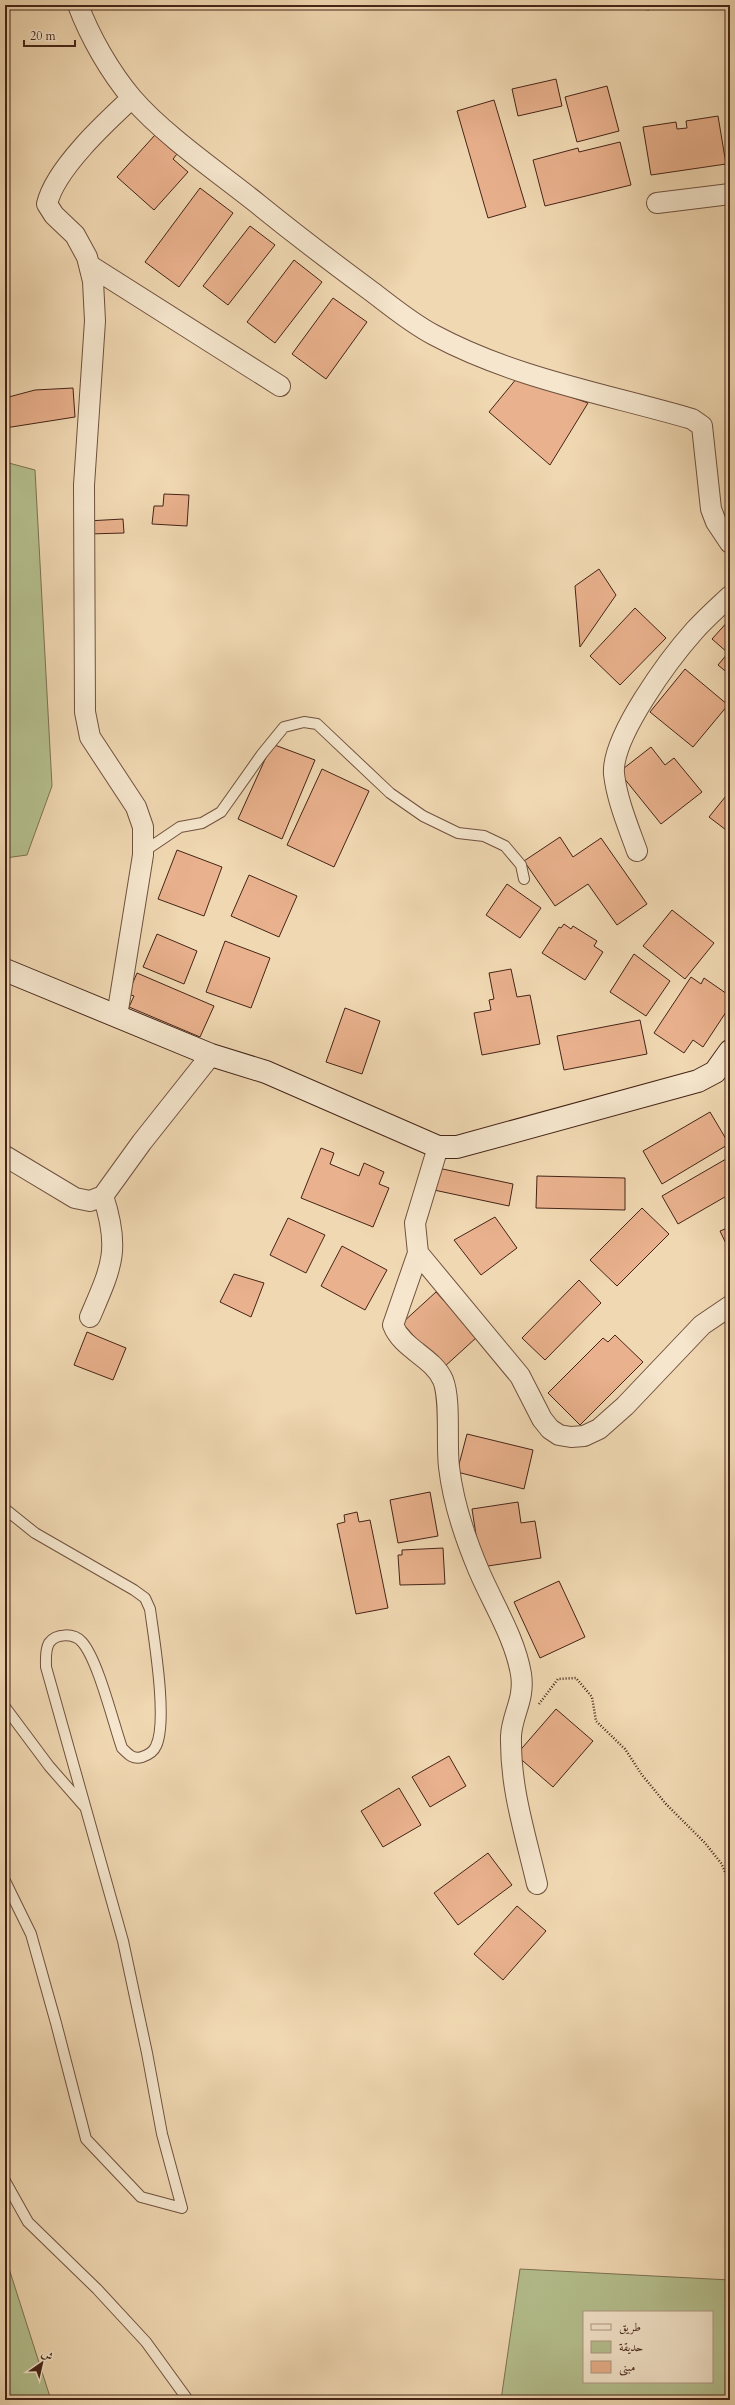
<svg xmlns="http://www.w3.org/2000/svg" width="735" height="2405" font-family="Cardo,Amiri,serif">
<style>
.green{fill:#b5c08f;stroke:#7d7253;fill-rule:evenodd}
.building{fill:#e9b18d;stroke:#452417}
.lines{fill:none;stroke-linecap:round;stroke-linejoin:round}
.lane-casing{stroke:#70513e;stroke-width:12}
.street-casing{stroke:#70513e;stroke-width:22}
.secondary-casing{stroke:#452417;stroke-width:24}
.path{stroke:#452417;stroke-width:2.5;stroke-dasharray:1 2;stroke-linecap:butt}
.lane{stroke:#f5e6cd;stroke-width:10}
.street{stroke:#f5e6cd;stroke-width:20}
.secondary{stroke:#f5e6cd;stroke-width:22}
</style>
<rect width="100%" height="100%" fill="#f0d8b2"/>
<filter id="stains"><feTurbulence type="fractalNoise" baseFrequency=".005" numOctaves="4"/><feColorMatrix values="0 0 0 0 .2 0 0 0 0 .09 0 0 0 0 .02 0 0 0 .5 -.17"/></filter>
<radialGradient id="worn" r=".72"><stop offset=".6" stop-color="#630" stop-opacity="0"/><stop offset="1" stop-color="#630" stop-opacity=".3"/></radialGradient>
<path class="green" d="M5,462L35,470L52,786L27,855L5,858Z
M5,2256L51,2400H5Z
M520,2269L730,2280V2400H501ZM584,2312H712V2382H584Z"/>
<path class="building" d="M610,5H650L649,10Z
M556,79L562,106L518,116L512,89Z
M607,86L619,131L577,142L565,97Z
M494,100L526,207L488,218L457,111Z
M718,116L726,164L651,175L643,127L676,122L677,129L687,128L686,121Z
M155,135L177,154L173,159L188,172L154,210L117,177Z
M620,142L631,185L545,206L533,160L578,148L579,152Z
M200,188L233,213L179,287L145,262Z
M250,226L275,245L228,305L203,286Z
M294,260L322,282L275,343L247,322Z
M333,298L367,322L326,379L292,354Z
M517,378L588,403L550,465L489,412Z
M73,388L75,417L5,428V398L35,390Z
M164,494L189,495L187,526L152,524L154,506H163Z
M123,519L124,533L88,534L87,521Z
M599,569L616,595L580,647L575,586Z
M635,608L666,638L620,685L590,656Z
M730,619V675L718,665L728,653L712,639Z
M685,669L728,705L693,747L650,712Z
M272,744L315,760L282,839L238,819Z
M651,747L665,765L674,758L702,792L661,824L619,772Z
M322,769L369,791L334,867L287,845Z
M730,791V833L709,817Z
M560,837L573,857L601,838L647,904L617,925L588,884L555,906L524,861Z
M177,850L222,867L204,916L158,899Z
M249,875L297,896L279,937L231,916Z
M507,884L541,908L520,938L486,915Z
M672,910L714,943L685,979L643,946Z
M564,924L571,929L573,926L597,941L594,946L603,952L585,980L542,953L559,927L561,928Z
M157,934L197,951L184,984L143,967Z
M225,941L270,958L251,1008L206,992Z
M634,954L670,981L646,1016L610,992Z
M511,969L517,997L530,995L540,1044L482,1055L474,1013L491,1010L489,1000L494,999L489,973Z
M137,973L214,1006L200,1037L129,1007L134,996L128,994Z
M691,977L701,984L704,978L730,996V1006L703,1047L693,1040L684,1053L654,1033Z
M345,1008L380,1021L362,1074L326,1062Z
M640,1020L647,1054L564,1070L557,1036Z
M710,1112L729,1144L662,1184L643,1151Z
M321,1148L334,1153L330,1164L359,1176L364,1163L384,1172L379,1184L389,1188L373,1227L301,1198Z
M726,1159L730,1167V1194L678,1224L662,1196Z
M438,1168L513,1184L509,1206L434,1190Z
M537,1176L625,1178V1210L536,1208Z
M642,1208L669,1234L617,1286L590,1260Z
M495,1217L517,1248L481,1275L454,1240Z
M288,1218L325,1235L306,1273L270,1255Z
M730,1227V1252L720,1231Z
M342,1246L387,1270L365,1310L321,1286Z
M234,1274L264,1283L251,1317L220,1302Z
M579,1280L601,1303L545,1360L522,1338Z
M436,1292L477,1337L443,1368L402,1323Z
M87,1332L126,1348L113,1380L74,1365Z
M615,1335L643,1362L580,1425L548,1393L603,1338L608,1342Z
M467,1434L533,1450L524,1489L457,1472Z
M430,1492L438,1536L398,1543L390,1500Z
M518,1502L521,1523L535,1521L541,1558L481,1567L472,1509Z
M357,1512L359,1522L370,1520L388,1608L356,1614L337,1524L345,1522L344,1515Z
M443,1548L445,1584L400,1585L398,1555H402V1550Z
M559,1581L585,1637L540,1658L514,1602Z
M556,1709L593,1741L553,1787L516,1755Z
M449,1756L466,1786L430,1807L412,1777Z
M399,1788L421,1825L383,1847L361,1811Z
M488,1853L512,1885L458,1925L434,1893Z
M517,1906L546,1931L503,1980L474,1954Z"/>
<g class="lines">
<g class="lane-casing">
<path id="lane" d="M143,852L180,827L202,823L221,812L262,754L284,727L304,722L317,724L390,793L423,816L458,833L484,836L505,846L521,865L524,879
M5,1509L35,1533L134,1590L145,1598L150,1609C154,1639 168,1721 156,1746C154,1751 148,1755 142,1757C133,1760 128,1754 122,1748C113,1722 98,1660 82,1642C74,1633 56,1633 49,1643C45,1650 46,1659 46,1667L123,1941L147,2053L162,2134L182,2208L141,2197L86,2139L56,2023L31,1934L5,1881
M5,1707L49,1766L84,1806
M5,2181L28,2222L97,2289L146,2342L188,2400"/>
</g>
<g class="street-casing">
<path id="street" d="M78,5C90,37 110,72 132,98C165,136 218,172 258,204C295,234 333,263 371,291C391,306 411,323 434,335C514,378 606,394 692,419L702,426L711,509L716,522L730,543
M657,203L730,194
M89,265L280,386
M637,851C628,826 617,800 614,774C611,737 670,658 695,630C706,618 718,607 730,596
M117,1016L143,855V827L136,807L90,737L85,712L84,485L95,321L93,281L87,257L75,235L54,215L47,204C55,169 106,122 132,98
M438,1147L415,1223L418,1253L393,1325C402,1349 433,1357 443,1380C451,1400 446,1443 449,1467C453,1502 465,1538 479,1571C493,1604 515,1638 521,1674C525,1700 512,1714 511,1736C510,1788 525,1833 537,1884
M5,1156L75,1198L90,1201L103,1196L142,1142L211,1055
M418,1253L520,1376L542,1419L550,1429L559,1435L571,1437L584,1436L599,1429L625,1406L702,1325L730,1306
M90,1317C111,1268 121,1250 103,1196"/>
</g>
<g class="secondary-casing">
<path id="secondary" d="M5,970L211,1055L266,1072L438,1147H457L698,1081L715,1072L730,1051"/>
</g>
<path class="path" d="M539,1704L558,1679L576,1678L592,1697L596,1721L625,1749L642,1775L666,1804L705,1843L721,1863L730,1883"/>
<use href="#lane" class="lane"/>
<use href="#street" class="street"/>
<use href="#secondary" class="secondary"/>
</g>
<rect width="735" height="2405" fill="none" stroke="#f0d8b2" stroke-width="20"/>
<rect x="6" y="6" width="723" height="2393" fill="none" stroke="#452417" stroke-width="2"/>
<rect x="10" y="10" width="715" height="2385" fill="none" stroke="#452417"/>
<rect x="583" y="2311" width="130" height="72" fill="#f5e6cd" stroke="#af9884"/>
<rect x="591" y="2324" width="20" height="6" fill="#f5e6cd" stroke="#af9884"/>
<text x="619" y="2331" font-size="12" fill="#452417">طريق</text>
<rect x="591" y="2341" width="20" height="12" fill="#b5c08f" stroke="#af9884"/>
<text x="619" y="2351" font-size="12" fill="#452417">حديقة</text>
<rect x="591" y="2361" width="20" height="12" fill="#e9b18d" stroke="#af9884"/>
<text x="619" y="2371" font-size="12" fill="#452417">مبنى</text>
<g transform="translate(42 2363) rotate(34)" stroke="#f5e6cd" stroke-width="3" paint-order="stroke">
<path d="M0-3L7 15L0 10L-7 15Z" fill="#452417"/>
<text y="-6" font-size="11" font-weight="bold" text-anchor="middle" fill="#452417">ش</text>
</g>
<path d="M24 40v6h51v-6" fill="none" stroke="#452417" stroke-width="2"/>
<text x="30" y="40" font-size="12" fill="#452417" stroke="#f5e6cd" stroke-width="3" paint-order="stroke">20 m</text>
<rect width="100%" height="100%" filter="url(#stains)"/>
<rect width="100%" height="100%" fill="url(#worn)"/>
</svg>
